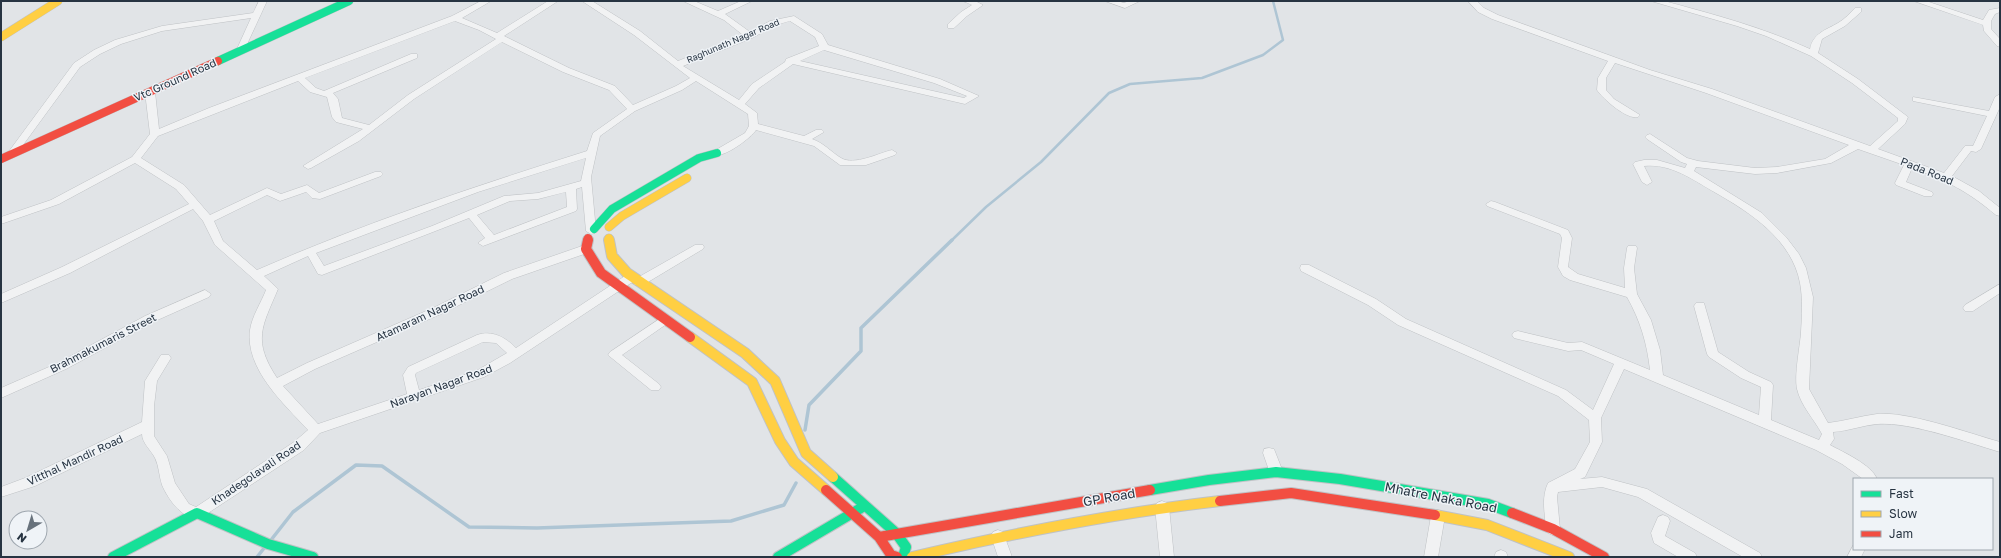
<svg xmlns="http://www.w3.org/2000/svg" width="2001" height="558" font-family="'Golos Text',sans-serif">
<style>
.lines{fill:none;stroke-linecap:round;stroke-linejoin:round}
.stream-far1{stroke:#aec5d4;stroke-width:2.5}
.stream{stroke:#aec5d4;stroke-width:3.5}
.street-casing{stroke:#bfc2c5;stroke-width:1}
.fast-far1-casing{stroke:#bfc2c5;stroke-width:9}
.fast-casing{stroke:#bfc2c5;stroke-width:12}
.slow-far1-casing{stroke:#bfc2c5;stroke-width:9}
.slow-casing{stroke:#bfc2c5;stroke-width:12}
.jam-far1-casing{stroke:#bfc2c5;stroke-width:9}
.jam-casing{stroke:#bfc2c5;stroke-width:12}
.street{fill:#f1f2f3;fill-rule:evenodd}
.fast-far1{stroke:#16e098;stroke-width:8}
.fast{stroke:#16e098;stroke-width:10}
.slow-far1{stroke:#ffcf43;stroke-width:8}
.slow{stroke:#ffcf43;stroke-width:10}
.jam-far1{stroke:#f24e42;stroke-width:8}
.jam{stroke:#f24e42;stroke-width:10}
.labels{text-anchor:middle;stroke-width:3;stroke-linejoin:round;paint-order:stroke}
.far-street-label{font-size:9px;fill:#273442;stroke:#eff3f7}
.street-label{font-size:11px;fill:#273442;stroke:#eff3f7}
.near-street-label{font-size:13px;fill:#273442;stroke:#eff3f7}
</style>
<rect width="100%" height="100%" fill="#e1e4e7"/>
<g class="lines">
<path class="stream-far1" d="M951,241L986,207L1041,162L1109,93L1130,84L1202,78L1263,55L1283,40L1273,1"/>
<path class="stream" d="M805,430L809,405L861,351V328L952,240
M271,540L293,512L356,465L382,466L469,527L537,528L731,521L784,505L796,483
M257,557L265,547"/>
<g class="street-casing">
<path id="street" d="M259,1H267L243,53H237L236,51L251,18L162,31L121,44L100,54L80,67L15,156L12,157L7,154L74,63L94,50L115,40L162,26L253,13Z
M481,1H491L462,18L497,33L548,1H558L504,36L569,68L615,86L633,105L676,86L690,78L634,35L582,1H592L640,31L678,61L743,35L724,20L683,1H694L718,11L741,1H752L725,14L750,32L770,21L794,16L822,34L828,45L940,79L979,96L965,104L793,64L759,88L745,104L757,113L758,124L804,136L816,130H822L824,132L812,139C824,143 831,152 841,158C854,166 879,153 892,150L897,153L895,155L866,165H840L814,146L756,130C751,138 724,158 714,155L712,153L714,151L745,133L749,126L748,114L696,81L682,90L635,111L600,136L591,177L596,231L595,233L591,234L586,231L582,187L576,189L577,209L576,211L483,246L478,243L485,238L469,218L322,275L318,274L308,256L264,276L278,289C262,327 252,340 277,378L307,363L433,308L504,273L582,246H590L591,249L590,252L512,279L441,314L315,369L283,386L318,424L407,394L403,375L408,367L477,335C492,330 505,337 516,348L628,274H636L637,278L695,245H703L704,247L703,249L643,285H635L634,281L510,363L484,377L320,433L304,450L202,517C184,523 168,499 162,485C159,476 159,466 155,458C151,450 142,443 142,434L35,486L1,497V487L25,478L142,422L145,381L161,355H169L171,358L157,381L154,406V436L167,456L175,483L189,504L196,507L294,442L308,430C284,404 245,369 250,330C252,316 261,303 266,290L215,245L203,221L193,209L70,273L1,303V294L62,267L189,204L176,189L135,163L59,204L1,224V217L51,200L132,157L150,134L145,92L147,90L150,89L155,92L159,129L209,108L452,16ZM455,21L479,30L496,39L408,95L369,125L342,118L338,99L333,93L417,58V54H411L324,91L316,88L305,78ZM790,21L815,37L819,46L786,59L785,62L752,84L739,100L683,66L752,38L776,25ZM502,42L563,72L609,90L627,109L593,133L587,151C476,186 364,223 257,270L223,241L214,221L267,195L280,201L306,192L312,198L320,199L381,176L383,174L381,172H375L319,193L307,185L281,194L267,188L210,215L184,185L141,158L158,136L298,81L310,92L327,97L332,117L336,122L363,129L303,166L308,169L311,168L359,141L414,99ZM824,50L934,83L967,96L964,98L800,61ZM586,158L581,181L538,193L504,196L432,226L324,266L316,253L478,192ZM566,192L567,207L494,235L477,215L510,201L538,199ZM483,342L496,343L507,353L476,371L419,390L415,375L416,373Z
M963,1H975L983,5L967,16L954,28H948V24L961,12L972,5Z
M1105,1H1117L1124,3L1129,1H1140L1125,8Z
M1468,1H1477L1484,8L1498,15L1650,70L1712,89L1870,146L1898,121V118L1852,83L1811,56L1766,36L1737,26L1651,1H1664C1716,15 1761,27 1810,49C1813,33 1826,30 1838,23C1845,19 1850,13 1855,8H1861V12L1845,26L1822,39L1818,53L1858,79L1908,117L1905,124L1878,149L1944,173L1965,146H1973L1987,116L1913,101V97L1989,111L1995,97L2000,94V107L1981,149L1976,152L1971,151L1952,176L1979,191L2000,208V216L1996,215C1967,191 1948,181 1912,168L1906,182L1932,192L1933,194L1932,196H1924L1896,185L1895,183L1904,165L1858,149L1831,163L1777,173L1755,174L1696,167L1694,171L1762,213L1786,237L1799,254L1806,268L1813,297L1809,389L1828,423C1845,421 1861,416 1877,414C1908,411 1968,433 2000,442V452C1966,442 1912,422 1878,424C1863,425 1849,431 1833,432L1834,439L1830,445C1843,452 1872,465 1877,479H1863L1842,464L1816,450L1624,369L1601,418L1602,442L1585,477L1580,479L1602,477L1647,489L1760,553L1762,557H1743L1638,497L1602,487L1558,492L1557,497L1560,529L1558,533L1553,535L1548,533L1546,529C1545,513 1541,498 1548,483L1575,469L1590,442L1589,420L1558,396L1398,325L1368,305L1301,271L1300,268L1301,265H1309L1376,299L1406,319L1566,390L1593,410L1614,364L1581,350L1568,351L1518,339L1514,338L1512,335L1514,332L1518,331L1568,343L1582,342L1650,370C1647,343 1640,320 1627,297L1570,280L1563,276L1558,267L1562,238L1560,234L1487,206L1486,204L1491,201L1495,202L1568,230L1572,238L1568,267L1578,274L1625,288L1624,268L1627,248L1628,246H1636L1637,248L1634,268L1637,294L1651,320L1660,350L1663,375L1759,415L1761,387L1741,378L1709,357L1707,354L1694,306L1696,303H1704L1718,352L1749,372L1771,382L1773,385L1771,420L1819,440L1822,434C1814,419 1801,406 1797,389C1794,375 1800,347 1801,332C1802,316 1803,299 1800,283C1792,240 1751,213 1716,193C1693,180 1671,163 1644,166L1652,182L1647,185L1642,182L1633,164L1635,162L1644,160H1657L1685,168L1687,164L1681,162L1647,139L1645,137L1647,135L1650,134L1687,158L1698,161L1755,168L1777,167L1825,159L1849,145L1706,93L1615,63L1606,78V90L1614,99L1640,115L1638,117C1627,120 1603,99 1597,90L1598,78L1608,61L1492,19L1478,12Z
M1914,1H1926L1983,20L1989,10L2000,8V12L1995,14L1991,21V29L2000,39V47L1997,46L1984,31L1983,25Z
M2000,284V293L1973,311H1965L1963,308L1965,305Z
M205,290L211,294L209,297L153,322L66,369L1,398V388L58,363L145,316Z
M664,316L668,317L670,320L668,323L622,355L659,384L661,387L659,390H651L608,355L610,352Z
M1269,448L1274,449L1283,472L1281,476L1276,477L1271,476L1263,453L1264,449Z
M1162,501L1167,503L1169,507L1174,557H1160L1155,507L1157,503Z
M1438,510L1443,512L1445,516L1438,557H1424L1431,516L1433,512Z
M1663,515L1668,517L1670,521L1665,536L1695,553L1697,557H1678L1654,543L1651,533L1658,517Z
M998,530L1003,532L1012,557H998L991,536L993,532Z
M1854,544V549H1865L1861,557H1847Z
M1501,550L1506,552L1508,557H1494L1496,552Z"/>
</g>
<g class="fast-far1-casing">
<path id="fast-far1" d="M218,61L349,1
M594,229L612,209L699,158L717,153"/>
</g>
<g class="fast-casing">
<path id="fast" d="M833,477L896,533L906,547L903,557
M1150,490L1209,480L1276,472L1340,479L1488,504L1512,513
M113,557L197,513L268,544L313,557
M778,557L861,508"/>
</g>
<g class="slow-far1-casing">
<path id="slow-far1" d="M1,37L58,1
M609,227L622,216L687,178
M609,238L610,241"/>
</g>
<g class="slow-casing">
<path id="slow" d="M609,240L612,256L627,273L745,353L775,381L806,453L833,477
M690,337L752,382L780,441L794,462L826,490
M1435,515L1487,525L1569,557
M912,557C1014,533 1116,513 1220,501"/>
</g>
<g class="jam-far1-casing">
<path id="jam-far1" d="M1,159L218,61
M587,241L588,238"/>
</g>
<g class="jam-casing">
<path id="jam" d="M588,240L586,249L601,273L690,337
M826,490L879,537L891,555L897,557
M1220,501L1291,493L1435,515
M1512,513L1553,529L1604,557
M879,537L1150,490"/>
</g>
<use href="#street" class="street"/>
<use href="#fast-far1" class="fast-far1"/>
<use href="#fast" class="fast"/>
<use href="#slow-far1" class="slow-far1"/>
<use href="#slow" class="slow"/>
<use href="#jam-far1" class="jam-far1"/>
<use href="#jam" class="jam"/>
</g>
<g class="labels">
<g class="far-street-label">
<text transform="translate(733 41) rotate(-23)" y="3">Raghunath Nagar Road</text>
</g>
<g class="street-label">
<text transform="translate(175 80) rotate(-24)" y="4">Vtc Ground Road</text>
<text transform="translate(1927 171) rotate(22)" y="4">Pada Road</text>
<text transform="translate(430 313) rotate(-25)" y="4">Atamaram Nagar Road</text>
<text transform="translate(103 343) rotate(-27)" y="4">Brahmakumaris Street</text>
<text transform="translate(441 386) rotate(-20)" y="4">Narayan Nagar Road</text>
<text transform="translate(75 460) rotate(-25)" y="4">Vitthal Mandir Road</text>
<text transform="translate(256 473) rotate(-34)" y="4">Khadegolavali Road</text>
</g>
<g class="near-street-label">
<text transform="translate(1109 497) rotate(-10)" y="5">GP Road</text>
<text transform="translate(1441 497) rotate(11)" y="5">Mhatre Naka Road</text>
</g>
</g>
<rect width="2001" height="558" fill="none" stroke="#273442" stroke-width="4"/>
<rect x="1853" y="478" width="140" height="72" fill="#eff3f7" stroke="#9fa7af"/>
<rect x="1861" y="491" width="20" height="6" fill="#16e098" stroke="#9fa7af"/>
<text x="1889" y="498" font-size="12" fill="#273442">Fast</text>
<rect x="1861" y="511" width="20" height="6" fill="#ffcf43" stroke="#9fa7af"/>
<text x="1889" y="518" font-size="12" fill="#273442">Slow</text>
<rect x="1861" y="531" width="20" height="6" fill="#f24e42" stroke="#9fa7af"/>
<text x="1889" y="538" font-size="12" fill="#273442">Jam</text>
<g transform="translate(28 530) rotate(218)"><circle r="19" fill="#eff3f7" stroke="#9fa7af"/>
<path d="M0-3L7 15L0 10L-7 15Z" fill="#68727c"/>
<text y="-6" font-size="11" font-weight="bold" text-anchor="middle" fill="#273442">N</text>
</g>
</svg>
